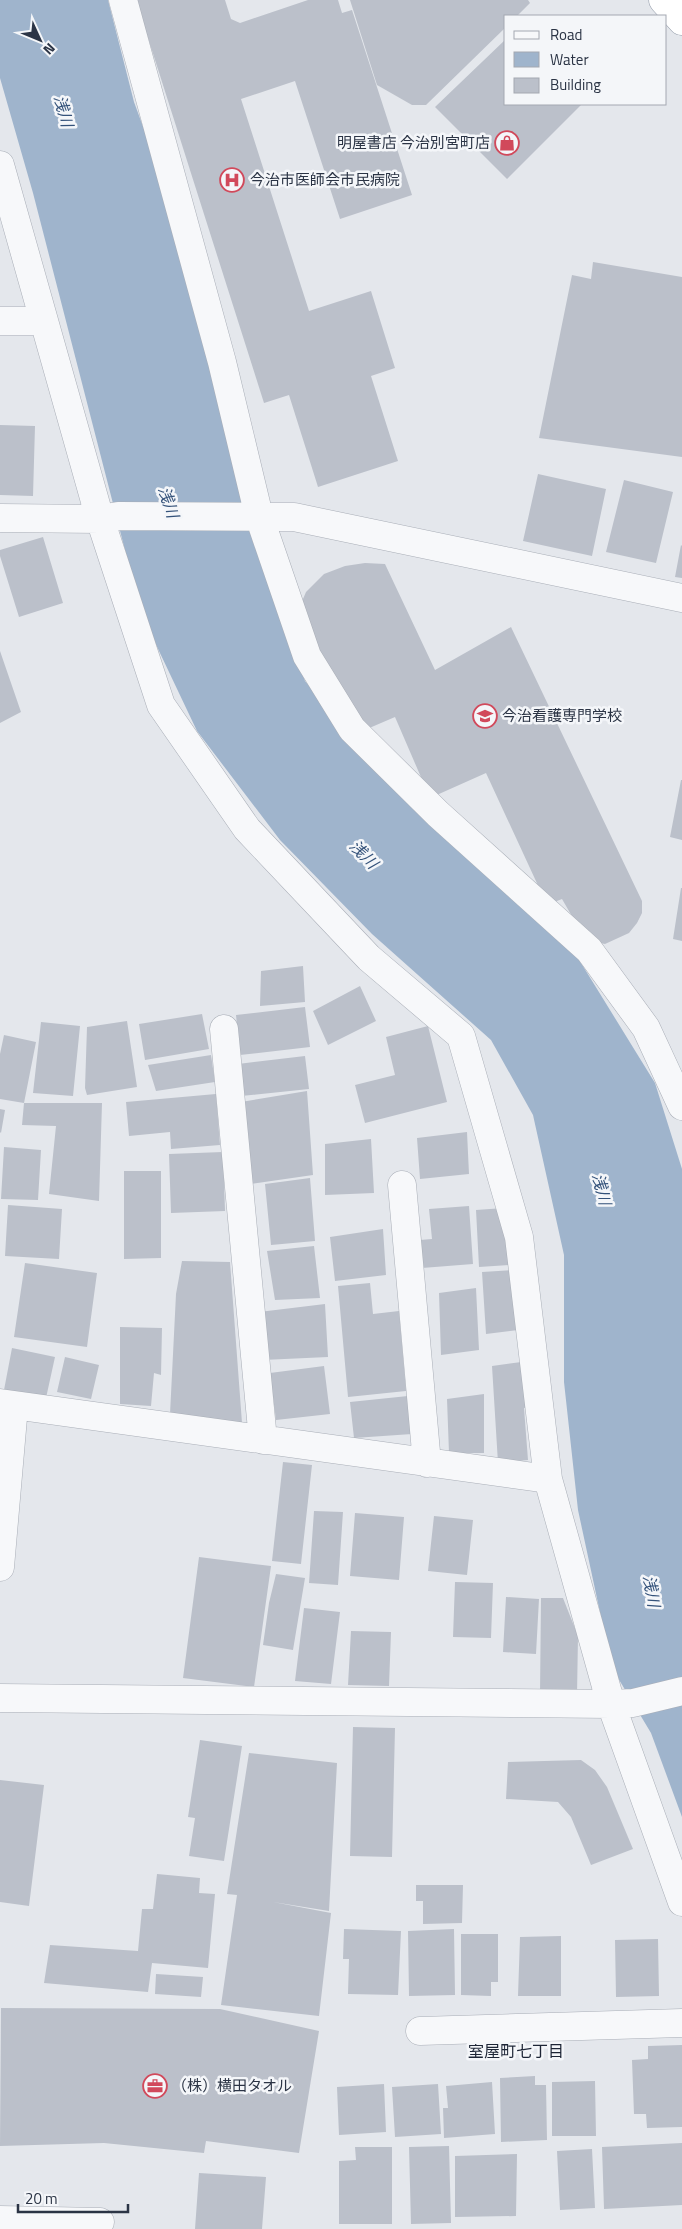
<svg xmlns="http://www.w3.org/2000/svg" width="682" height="2229" font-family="'Titillium Web','Noto Sans JP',sans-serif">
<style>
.water{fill:#9fb4cc}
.building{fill:#bbc0ca}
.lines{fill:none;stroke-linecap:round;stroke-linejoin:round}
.minor-casing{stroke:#a9aeb7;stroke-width:29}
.trunk-casing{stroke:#8b94a3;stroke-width:29}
.minor{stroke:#f7f8fa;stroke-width:28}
.trunk{stroke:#fff;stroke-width:28}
.labels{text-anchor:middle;stroke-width:5;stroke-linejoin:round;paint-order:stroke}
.poi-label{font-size:15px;fill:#2b3445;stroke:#f4f6f9;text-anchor:start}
.water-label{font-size:16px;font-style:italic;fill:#34527a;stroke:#f4f6f9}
.neighbourhood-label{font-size:16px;fill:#1d2536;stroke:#f4f6f9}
</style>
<rect width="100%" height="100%" fill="#e4e7ec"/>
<path class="water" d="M0,0H108L134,102L167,192L261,551L305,681L413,806L573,950L655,1083L682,1169V1817L651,1733L612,1668L578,1510L564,1382V1255L533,1115L491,1040L372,934L280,840L197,731L150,632L126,554L33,193L0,78Z"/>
<path class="building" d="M136,0H225L231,19L240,23L308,0H338L342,13L352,10L412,195L340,219L295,81L241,99L309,311L371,291L395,368L371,376L398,461L318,487L289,395L264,403Z
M350,0H528L530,3L517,16H506V27L426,105H412L377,85Z
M506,39V104H582L507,179L435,107Z
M593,262L682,277V457L539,438L572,275L591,279Z
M0,425L35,426L33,496L0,495Z
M538,474L606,489L592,556L523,541Z
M624,480L673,492L656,563L606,552Z
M43,537L63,603L19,617L0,556V550Z
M681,545L682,546V578L675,577Z
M365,563L385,564L435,670L511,627L642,901V913L637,923L629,933L605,944L595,942L573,918L562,899L547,905L486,773L430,798L395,717L360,732L297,613L306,592L324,574L345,566Z
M0,651L21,712L0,723Z
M681,780H682V840L670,837Z
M681,888H682V941L673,939Z
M303,966L305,1002L260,1006L261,971Z
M360,986L376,1021L328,1045L313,1011Z
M305,1007L310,1047L240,1055L236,1015Z
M202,1014L209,1049L145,1060L139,1024Z
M127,1021L137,1087L87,1095L85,1088L87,1027Z
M41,1022L80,1026L73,1096L33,1093Z
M428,1026L447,1102L365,1123L355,1085L395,1075L386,1037Z
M4,1035L36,1042L24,1103L0,1099V1054Z
M211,1055L215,1082L156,1091L148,1065Z
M305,1056L309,1089L241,1096L238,1064Z
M307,1091L313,1175L250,1184L241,1102Z
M216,1094L220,1145L171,1149L170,1132L129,1136L126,1102Z
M24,1103H102L99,1201L49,1194L56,1126L22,1125Z
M0,1109L5,1110L1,1133L0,1132Z
M467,1132L469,1174L420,1179L417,1138Z
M371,1139L374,1193L325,1195V1144Z
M4,1147L41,1150L38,1200L1,1199Z
M223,1152L225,1211L171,1213L169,1154Z
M124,1171H161V1258L124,1259Z
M310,1178L315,1241L271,1245L265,1184Z
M8,1205L62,1209L59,1259L5,1256Z
M469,1206L473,1264L422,1268L420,1240L432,1239L429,1209Z
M504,1208L509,1265L479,1267L476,1210Z
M383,1229L386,1275L335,1281L330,1237Z
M314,1246L320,1298L275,1300L267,1251Z
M182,1261L230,1262L242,1423L170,1414L176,1294Z
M25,1263L97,1273L87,1347L14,1337Z
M512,1270L518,1330L486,1334L482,1272Z
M370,1283L373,1314L399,1311L406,1391L348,1397L338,1286Z
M476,1288L479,1350L441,1355L439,1293Z
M325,1304L328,1357L263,1360L259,1312Z
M120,1327L162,1328L161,1375L154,1373L151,1406L120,1404Z
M12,1348L55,1357L46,1398L4,1390Z
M65,1357L99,1365L91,1399L57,1392Z
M529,1361L533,1406L524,1408L528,1460L498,1463L492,1366Z
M324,1366L330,1414L276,1420L270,1373Z
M484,1394V1453H449L447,1399Z
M408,1396L412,1434L354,1438L350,1402Z
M283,1462L312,1465L301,1564L272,1561Z
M314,1511L343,1512L338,1585L309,1583Z
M355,1513L404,1517L399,1580L350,1576Z
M434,1516L473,1520L467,1575L428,1571Z
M199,1557L271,1566L254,1687L183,1678Z
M276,1574L305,1578L293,1650L263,1645L269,1603Z
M455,1582L493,1583L491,1638L453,1637Z
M506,1597L539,1599L536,1654L503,1652Z
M541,1598H563L578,1636L577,1695L540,1694Z
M304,1608L340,1612L331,1684L295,1681Z
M351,1631L391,1632L389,1686L348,1685Z
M353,1727L395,1728L392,1857L350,1856Z
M200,1740L242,1746L224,1861L189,1856L195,1818L188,1817Z
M249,1753L337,1763L329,1911L273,1902L331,1913L319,2016L221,2005L237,1895L227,1894Z
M581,1760L595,1770L607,1787L633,1849L591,1865L571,1817L558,1802L506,1799L508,1762Z
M0,1780L44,1785L29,1906L0,1902Z
M157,1874L200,1878L199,1893L215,1894L208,1968L152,1963L148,1992L44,1983L50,1945L138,1951L142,1909H153Z
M416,1885H463L462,1923L423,1924V1901H416Z
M344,1929L401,1931L398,1995L348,1994L349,1959H343Z
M454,1929L455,1995L409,1996L408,1931Z
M461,1934H498V1982H491V1996L461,1995Z
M561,1936V1996H518L520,1937Z
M658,1939L659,1996L616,1997L615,1940Z
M156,1974L203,1977L201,1997L155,1994Z
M1,2008L220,2009L319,2031L299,2153L206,2141L204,2153L104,2143L0,2146Z
M682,2045V2127L647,2128L646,2114H634L632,2060L648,2059V2046Z
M535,2076V2085H546L547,2140L501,2142L500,2078Z
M595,2081L596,2136H552V2082Z
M492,2082L495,2134L444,2138L443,2108H448L446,2086Z
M384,2084L386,2132L339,2135L337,2087Z
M438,2084L441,2134L395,2137L392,2087Z
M682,2143V2205L604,2209L602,2147Z
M449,2146L451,2223L411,2224L409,2147Z
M355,2147H392V2224H339V2161L356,2160Z
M592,2149L595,2208L560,2210L557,2151Z
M517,2154L516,2216L455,2217V2156Z
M199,2173L266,2177L262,2229H195Z"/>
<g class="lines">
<g class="minor-casing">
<path id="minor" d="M123,0L222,362L259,516L307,656L352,729L438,814L589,950L646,1028L682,1106
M0,165L100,519L0,518
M0,321H44
M224,1029L263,1440
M402,1185L427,1463
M0,1403L548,1479L519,1237L461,1036L369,958L247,829L161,705L100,519L118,516L294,517L682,598
M548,1479L611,1704L682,1902
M0,1567L14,1406
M0,1698L611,1704L633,1703L682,1691
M420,2031L682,2023
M0,2220L100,2222"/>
</g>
<g class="trunk-casing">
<path id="trunk" d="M663,0L682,21"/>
</g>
<use href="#minor" class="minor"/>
<use href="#trunk" class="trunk"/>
</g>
<defs>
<g id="shop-ring" transform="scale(1.25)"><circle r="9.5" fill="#f4f6f9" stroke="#d1495b" stroke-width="1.5"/><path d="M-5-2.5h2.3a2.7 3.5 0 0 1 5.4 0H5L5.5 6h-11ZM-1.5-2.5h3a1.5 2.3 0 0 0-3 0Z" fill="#d1495b"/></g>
<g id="hospital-ring" transform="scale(1.25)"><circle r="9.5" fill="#f4f6f9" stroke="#d1495b" stroke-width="1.5"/><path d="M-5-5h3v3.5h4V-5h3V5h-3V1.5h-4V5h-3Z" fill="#d1495b"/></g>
<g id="university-ring" transform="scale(1.25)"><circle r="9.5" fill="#f4f6f9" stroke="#d1495b" stroke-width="1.5"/><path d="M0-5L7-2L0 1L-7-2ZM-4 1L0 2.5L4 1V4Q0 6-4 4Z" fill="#d1495b"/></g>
<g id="office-ring" transform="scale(1.25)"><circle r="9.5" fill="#f4f6f9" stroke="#d1495b" stroke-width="1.5"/><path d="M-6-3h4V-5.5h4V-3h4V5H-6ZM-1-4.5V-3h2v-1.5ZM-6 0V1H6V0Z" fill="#d1495b"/></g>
</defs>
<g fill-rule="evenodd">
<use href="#shop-ring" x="507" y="143"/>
<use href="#hospital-ring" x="232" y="180"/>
<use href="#university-ring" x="485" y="716"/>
<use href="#office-ring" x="155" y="2086"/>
</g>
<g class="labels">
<g class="poi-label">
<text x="490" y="148" text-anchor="end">明屋書店 今治別宮町店</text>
<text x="250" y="185">今治市医師会市民病院</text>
<text x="502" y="721">今治看護専門学校</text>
<text x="172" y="2091">（株）横田タオル</text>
</g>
<g class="water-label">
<text transform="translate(64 111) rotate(75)" y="6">浅川</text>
<text transform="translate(169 502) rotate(72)" y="6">浅川</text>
<text transform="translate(364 854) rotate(46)" y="6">浅川</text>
<text transform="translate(602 1189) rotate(76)" y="6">浅川</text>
<text transform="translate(652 1591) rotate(80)" y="6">浅川</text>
</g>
<g class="neighbourhood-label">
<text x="516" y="2057">室屋町七丁目</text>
</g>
</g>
<rect x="504" y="15" width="162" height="90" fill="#f4f6f9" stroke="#a4a8b1"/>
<rect x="514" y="31" width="25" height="8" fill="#f7f8fa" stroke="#a4a8b1"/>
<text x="550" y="40" font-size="15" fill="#2b3445">Road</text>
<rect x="514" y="52" width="25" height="15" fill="#9fb4cc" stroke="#a4a8b1"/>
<text x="550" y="65" font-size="15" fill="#2b3445">Water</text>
<rect x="514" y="78" width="25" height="15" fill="#bbc0ca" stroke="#a4a8b1"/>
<text x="550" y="90" font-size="15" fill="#2b3445">Building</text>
<g transform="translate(40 40) rotate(134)" stroke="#f4f6f9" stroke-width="4" paint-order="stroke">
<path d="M0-4L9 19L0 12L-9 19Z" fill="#2b3445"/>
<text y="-8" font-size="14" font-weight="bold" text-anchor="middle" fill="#2b3445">N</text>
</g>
<path d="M18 2204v8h110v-8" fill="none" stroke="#2b3445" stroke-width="2.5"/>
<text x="25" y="2204" font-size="15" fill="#2b3445" stroke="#f4f6f9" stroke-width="4" paint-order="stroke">20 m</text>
</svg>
